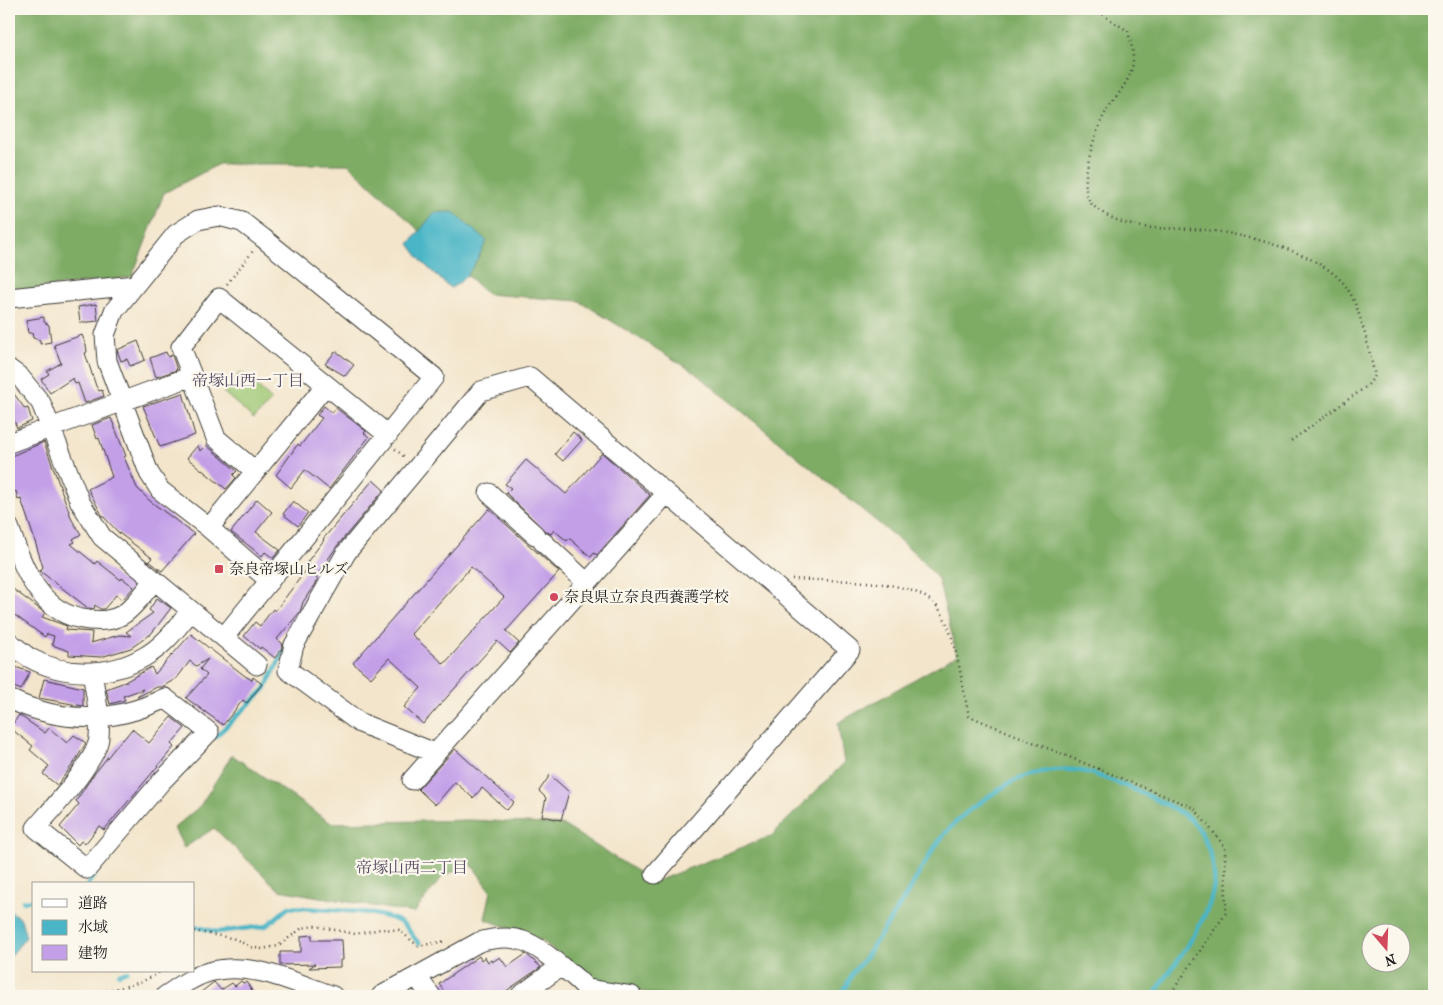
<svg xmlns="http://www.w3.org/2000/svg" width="1443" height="1005" font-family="'IM FELL French Canon','Noto Serif JP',serif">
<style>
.green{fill:#9ec773;stroke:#5d7248}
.forest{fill:#7eac65;stroke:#4d6440;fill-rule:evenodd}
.water{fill:#49b5c6;stroke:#326871}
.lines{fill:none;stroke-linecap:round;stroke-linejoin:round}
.stream{stroke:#49b5c6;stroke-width:4.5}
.building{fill:#c39fe8;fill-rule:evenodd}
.minor-casing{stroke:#3c3a36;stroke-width:21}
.path{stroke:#3c3a36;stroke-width:2.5;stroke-dasharray:1 4;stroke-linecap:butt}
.minor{stroke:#fff;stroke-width:19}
.poi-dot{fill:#d1495b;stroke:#fbf7ec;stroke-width:2}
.labels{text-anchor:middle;stroke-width:4.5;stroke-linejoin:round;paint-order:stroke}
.poi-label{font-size:15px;fill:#1c1c1c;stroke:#fbf7ec;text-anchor:start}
.neighbourhood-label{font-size:16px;fill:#564a63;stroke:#fbf7ec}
</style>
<rect width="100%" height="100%" fill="#fbf7ec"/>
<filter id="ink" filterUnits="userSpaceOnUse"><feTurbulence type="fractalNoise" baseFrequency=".02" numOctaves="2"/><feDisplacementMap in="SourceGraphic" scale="10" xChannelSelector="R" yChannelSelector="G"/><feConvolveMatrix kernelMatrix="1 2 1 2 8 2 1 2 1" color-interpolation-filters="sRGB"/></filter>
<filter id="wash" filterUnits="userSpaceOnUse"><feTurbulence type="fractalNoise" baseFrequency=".0096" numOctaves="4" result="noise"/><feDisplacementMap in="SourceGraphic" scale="20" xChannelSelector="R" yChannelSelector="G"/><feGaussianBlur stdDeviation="1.12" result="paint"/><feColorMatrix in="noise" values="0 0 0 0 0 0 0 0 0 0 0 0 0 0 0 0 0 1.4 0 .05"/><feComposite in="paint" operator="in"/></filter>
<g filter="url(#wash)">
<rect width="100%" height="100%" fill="#f3e5cb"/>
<path class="green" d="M241,372L272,400L254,419L223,392Z"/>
<path class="forest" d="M9,9H1434V996H666L610,986L585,976L544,942L485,919L491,891L471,864L443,876L414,913L279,890L214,828L184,848L174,828L200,806L232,755L331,823L471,820L563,825L654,882L771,836L844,763L838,723L957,655L938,579L915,553L694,372L579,301L487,294L348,164H219L164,193L132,277L9,292ZM1370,932H1400V962H1370Z"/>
<path class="water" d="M453,212L487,241C478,257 468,281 450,288L423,263L409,244L434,213Z
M9,910L21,919L26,937L9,958Z"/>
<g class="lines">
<path class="stream" d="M215,737L265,689L284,651
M88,884L96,872
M23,901L34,900
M194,926L217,932L266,926L289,907C314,910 387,909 404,925C410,930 413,938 419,943
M119,974L127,971
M841,996L853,972L862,962C878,938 895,914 910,889C922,869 933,846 949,829C964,813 984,799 1003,787C1024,774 1050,768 1075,770C1097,772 1177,806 1192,821C1206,836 1216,864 1214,884C1210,921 1173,966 1153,996"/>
</g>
<g id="blocks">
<path class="building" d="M96,304L98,321L80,323L78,307Z
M44,317V322L49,325L51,342L40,344V340L33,338L32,333H28L26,320Z
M82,335L86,345L87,352L85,353L96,386L99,391L102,390L104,396L85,403L78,383L75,384L73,378L50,393L41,379L49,374L47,371L61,363L54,345Z
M138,341L145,360L130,366L127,359L121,361L117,350Z
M336,351L354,365L345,376L325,364Z
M166,352L168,357L172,355L177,370L156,377L150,358Z
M9,387L25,409L28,408L32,421L17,428L9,407Z
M183,393L195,435L160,447L143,406Z
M324,406L332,413L336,408L366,431L364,433L369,437L329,489L305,470L291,488L276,475L298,444L300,446L322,418L317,415Z
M111,418L126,456L124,457L137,488L150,501L194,534L162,571L149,561L152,558L119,533L102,515L88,489L112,477L99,438L97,439L92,425Z
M573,432L582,440L563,461L555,454Z
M44,442L72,520L81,534L73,539L75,542L71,544L95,564L97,561L121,580L122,578L134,587L122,600L116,595L104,609H100L95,605L94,609L88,608L40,571L43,567L33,535L21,499L18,500L16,491L14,492L9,477V457Z
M198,445L200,451L206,445L237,471L233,475L236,478L226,489L187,458Z
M602,453L650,495L597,555L594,553L591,557L569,538L567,541L554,530L551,534L545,531L506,493L511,488L505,484L526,460L566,494Z
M373,480L384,490L337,546L316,577L318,579L303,602L300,612L277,639L283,644L281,650L275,658L261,647L260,649L244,636L255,622L260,626L273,609L275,611L310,565L307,562L324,540L323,539Z
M257,499L272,512L256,532L280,550L273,558L265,552L262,556L231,532Z
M293,501L308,513L298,526L283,514Z
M489,509L559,572L506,631L519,643L510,653L497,641L423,724L404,707L421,688L389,658L371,678L353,663ZM471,567L504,597L444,664L411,634Z
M9,586L45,613L42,617L67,626L66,630L92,632L91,643L119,635L131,636L126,632L153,613L149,610L157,598L171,608L151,634L131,648L101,657L69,655V651L52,645L54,636L47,634L45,637L9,611Z
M191,634L245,676L252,680L253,677L262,684L247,703L243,700L223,725L186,698L207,675L200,669L208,659L196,666L190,661L177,678L162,687H157L137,697L143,689L123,696L125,700L110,704L106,689L125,682L151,667L155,674Z
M9,665L30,672L21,690L9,685Z
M44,679L83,688V706L39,698Z
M19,715L45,733L49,728L67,743L74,735L86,743L74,763L57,785L43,774L49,766L30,750L33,746L10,728Z
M171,717L185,728L171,744L174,747L104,830L99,826L85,844L81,841L78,845L60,827L79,804L76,801L91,778L122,739L123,740L132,729L149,743Z
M455,749L514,802L507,810L482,788L473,798L455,782L435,805L418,789Z
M550,775L569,792L561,820L542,816L546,798L539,791Z
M312,935V940H342L343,960H340V967L309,968L315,964L280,965V952H301V936Z
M526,954L541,967L499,996H447L439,984L479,956L481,960L485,957L488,962L491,960L492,962L500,957L507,967Z
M241,981L243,983L246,982L256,996H196L214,982L221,990L232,983L235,986Z"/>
</g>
</g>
<g filter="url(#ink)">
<use href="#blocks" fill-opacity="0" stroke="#3c3a36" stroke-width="1"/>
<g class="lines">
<g class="minor-casing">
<path id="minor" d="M9,298L135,285
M9,369L20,377L41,403L80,502L102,537L257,665
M9,443L192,376
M255,471L216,438L181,347L219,298L388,435
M489,493L535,535
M9,527C23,567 39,615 89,620C102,621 111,621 122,615C134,608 145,591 154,581
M209,528L325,386
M543,542L586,582
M224,637L434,377L263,238L242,222L219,216L198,220L176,234L114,311L105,335L107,361L149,473L160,490L209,528L270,581
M9,642C16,647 23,654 30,658C64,677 110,677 144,657C163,647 177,628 190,612
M9,699C62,724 113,724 165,698L209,732L160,783L87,869L36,828C52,809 98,760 99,737C101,716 95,693 92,672
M435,753L360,723L288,670L294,645L346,553L481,391L530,377L850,650L655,874
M412,780L666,494
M417,977L431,996
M587,989L632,996
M165,996C179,987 193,976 209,972C250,960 295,983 333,996
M381,996L479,942C519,931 533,943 562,967C574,976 584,984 592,996
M520,996L561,966"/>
</g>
<path class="path" d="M1063,9L1103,15L1128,31C1131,44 1135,55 1132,68C1128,85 1111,101 1103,117C1094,136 1079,181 1089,200C1092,206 1097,209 1103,213C1137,234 1168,226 1205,230C1245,234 1318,252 1344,284C1360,303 1369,351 1375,376L1367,386L1288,443
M227,284L253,251
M395,449L406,458
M792,579C830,582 914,575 939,609C956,633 962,686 969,716L1194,808L1225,847L1226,913L1169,996
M194,931L236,939L250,947L262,949L278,946L302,928L315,926L355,934L381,929L399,930L418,946L446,941
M87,996C112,987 138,988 161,971"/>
<use href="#minor" class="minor"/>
</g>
</g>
<g class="poi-dot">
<rect x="214" y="564" width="10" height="10" rx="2.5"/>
<circle cx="554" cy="597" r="5"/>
</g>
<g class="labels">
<g class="poi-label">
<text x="229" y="574">奈良帝塚山ヒルズ</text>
<text x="564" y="602">奈良県立奈良西養護学校</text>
</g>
<g class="neighbourhood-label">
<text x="248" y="386">帝塚山西一丁目</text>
<text x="412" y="873">帝塚山西二丁目</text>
</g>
</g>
<rect width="1443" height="1005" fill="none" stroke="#fbf7ec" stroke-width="30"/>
<rect x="32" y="882" width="162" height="90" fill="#fbf7ec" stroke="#a29f99"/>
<rect x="42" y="899" width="25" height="8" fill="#ffffff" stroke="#a29f99"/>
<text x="78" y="908" font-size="15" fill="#1c1c1c">道路</text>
<rect x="42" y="920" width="25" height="15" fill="#49b5c6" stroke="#a29f99"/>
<text x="78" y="932" font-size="15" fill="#1c1c1c">水域</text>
<rect x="42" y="945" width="25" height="15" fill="#c39fe8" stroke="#a29f99"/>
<text x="78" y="958" font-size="15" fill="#1c1c1c">建物</text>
<g transform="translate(1386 948) rotate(161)"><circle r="24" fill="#fbf7ec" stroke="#a29f99"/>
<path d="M0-4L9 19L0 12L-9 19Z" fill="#d1495b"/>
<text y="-8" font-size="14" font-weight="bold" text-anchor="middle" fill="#1c1c1c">N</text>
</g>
</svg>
